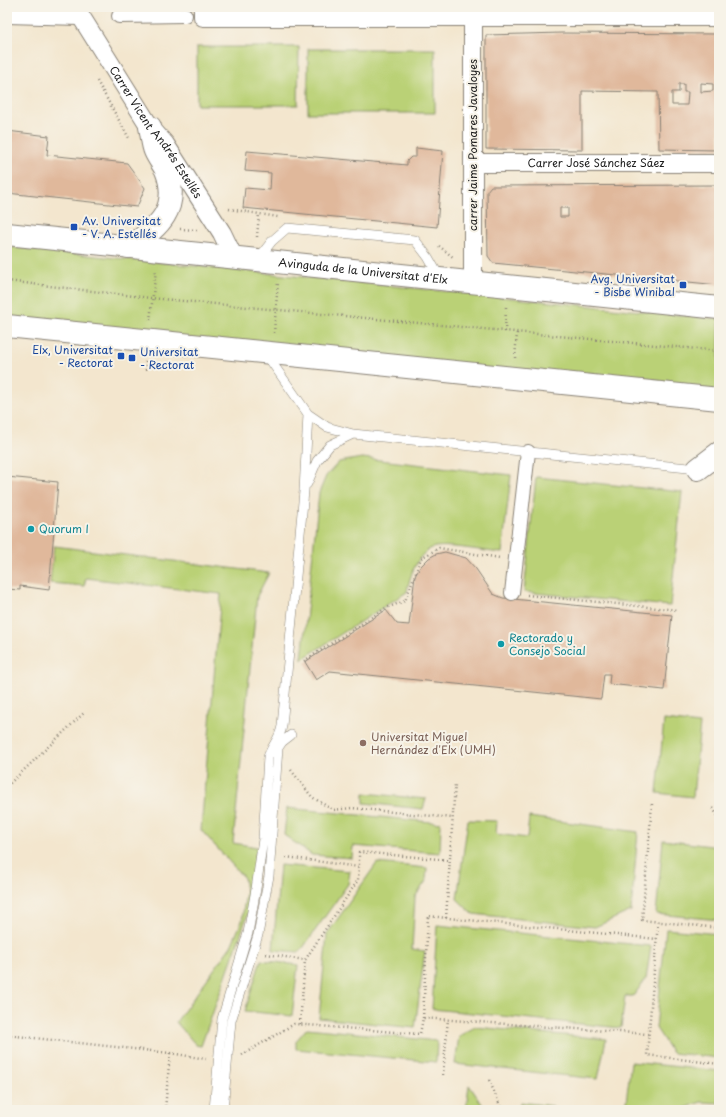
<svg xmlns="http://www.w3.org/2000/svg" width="726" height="1117" font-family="'Playpen Sans',sans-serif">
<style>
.green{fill:#bad176;stroke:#6b7649}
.building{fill:#e0b89b;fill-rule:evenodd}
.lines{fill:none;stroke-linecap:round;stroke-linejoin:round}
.service-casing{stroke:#888175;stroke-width:10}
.pedestrian-casing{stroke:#888175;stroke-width:16}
.minor-casing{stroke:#888175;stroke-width:20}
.trunk-casing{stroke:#888175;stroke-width:24}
.path{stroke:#888175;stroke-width:2.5;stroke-dasharray:1 3;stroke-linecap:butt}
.service{stroke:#fff;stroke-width:9}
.pedestrian{stroke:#fff;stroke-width:14}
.minor{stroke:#fff;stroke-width:18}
.trunk{stroke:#fff;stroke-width:22}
.transit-dot{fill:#1a4fb4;stroke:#f7f3e8;stroke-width:1.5}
.culture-dot{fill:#0f9aa8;stroke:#f7f3e8;stroke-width:1.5}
.education-dot{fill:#8d6e63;stroke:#f7f3e8;stroke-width:1.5}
.labels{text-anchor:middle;stroke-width:4;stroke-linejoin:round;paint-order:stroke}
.street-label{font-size:11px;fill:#1c1c1c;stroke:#f7f3e8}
.transit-label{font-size:11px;fill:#164399;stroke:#f7f3e8;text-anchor:start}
.culture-label{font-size:11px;fill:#0d838f;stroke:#f7f3e8;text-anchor:start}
.education-label{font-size:11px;fill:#785e54;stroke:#f7f3e8;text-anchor:start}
</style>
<rect width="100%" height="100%" fill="#f7f3e8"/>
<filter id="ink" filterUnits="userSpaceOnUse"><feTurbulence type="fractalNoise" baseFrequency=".025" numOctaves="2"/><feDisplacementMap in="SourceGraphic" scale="8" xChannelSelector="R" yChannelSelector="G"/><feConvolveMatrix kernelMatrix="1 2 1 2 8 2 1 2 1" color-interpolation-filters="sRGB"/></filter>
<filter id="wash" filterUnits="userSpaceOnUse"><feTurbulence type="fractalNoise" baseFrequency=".012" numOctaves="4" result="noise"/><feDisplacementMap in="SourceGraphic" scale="16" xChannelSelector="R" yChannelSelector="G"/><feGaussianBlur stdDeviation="0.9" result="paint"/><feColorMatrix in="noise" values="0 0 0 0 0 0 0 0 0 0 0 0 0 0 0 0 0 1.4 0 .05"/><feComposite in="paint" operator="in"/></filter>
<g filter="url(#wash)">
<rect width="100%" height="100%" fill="#f3e6ce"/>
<path class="green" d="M197,47H299L298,105H197Z
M308,49H435V113H308Z
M7,247L719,319V393L7,323Z
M362,458L511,475L502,553C488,552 444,543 432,548C417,554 409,578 407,592L302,659L319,493L326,476L339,462Z
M536,477L682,492L670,606L524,592Z
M54,546L269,573L257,596L233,843L257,847L248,914L201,1046L196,1045L176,1022L231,946L242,921L246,891L244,878L201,830L221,594L86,578L84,586L50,583Z
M664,720L700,724L693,797L657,793Z
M364,793L426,799L423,809L364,803Z
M287,808L441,823L440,853L353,846L352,858L312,855L284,835Z
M529,817L638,832L631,911L595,927L473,914L457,899L468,820L497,821L496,834L527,838Z
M663,840L719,847V920L656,914Z
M377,863L427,868L426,881L415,897L412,949L425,951L415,1028L319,1018L327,934Z
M280,865L350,871L348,884L300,952L273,950Z
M437,925L651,946L646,979L633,996H625L621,1028L432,1009Z
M666,929L719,934V1058L672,1053L656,1028Z
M261,960L298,965L292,1016L245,1011Z
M475,1027L606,1039L598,1079L455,1064L459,1036Z
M307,1028L437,1041L436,1062L296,1049V1041Z
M631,1062L719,1071V1103L701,1102L680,1110H625Z
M469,1085L486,1110H466Z
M520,1102L553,1106V1110H520Z"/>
<g id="blocks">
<path class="building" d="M562,33L719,34V74H717V83H719V150L659,149L658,92L582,91V150L486,149V35ZM701,83L713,84V91L701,92ZM679,84H684V92H688L687,105H672V92H679Z
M7,131L49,136L47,155L127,163L145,188L137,207L7,193Z
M416,148L443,151L437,227L243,208L245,188L270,190L271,173L245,171L247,151L407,165V161L411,157H416Z
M719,185V285L493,263L488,256L487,191L491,186ZM560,208H568V217H560Z
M7,477L58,482L49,590L20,586V590L7,589Z
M445,552L466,558L476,569L493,594L503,598L672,615L664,690L609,684L610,674H604L601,699L330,671L316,680L305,662L386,610L397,624L409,625L415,576L421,566L429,558L436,554Z"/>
</g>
</g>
<g filter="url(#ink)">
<use href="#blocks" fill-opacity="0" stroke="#888175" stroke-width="1"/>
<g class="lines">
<g class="service-casing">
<path id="service" d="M258,259L272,241L287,228L415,240L428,257L440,278
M266,354L308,414L327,427L353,434L698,469
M307,484L317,461L330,445L353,434
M214,1110L222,1019L248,933L256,889L263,839L268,757C272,745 280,739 282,726L304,491L308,414
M223,1110L231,1021L258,935L269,876L278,748L282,742L291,735"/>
</g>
<g class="pedestrian-casing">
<path id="pedestrian" d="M119,16L185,15
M512,593L528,452"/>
</g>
<g class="minor-casing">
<g id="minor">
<path id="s1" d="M75,7L150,127L165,144L222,233L234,258"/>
<path d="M203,7V17H719"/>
<path d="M7,14L80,16"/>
<path id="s2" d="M473,163H719"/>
<path d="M473,283V7"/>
</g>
</g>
<g class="trunk-casing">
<g id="trunk">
<path id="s3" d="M7,234L719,308"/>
<path d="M129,247C159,228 181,208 166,170C163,164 158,158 155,151C152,144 152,135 150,127"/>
<path d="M7,326L719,399"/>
<path d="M698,469L719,453"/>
</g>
</g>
<path class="path" d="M97,81L130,140
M229,209L278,217
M180,229L197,230
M257,237L259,214
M439,246L454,258
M7,281L151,298L719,351
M150,320L156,270
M505,332L506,307
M274,333L278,282
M515,358L517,333
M146,361V371
M527,595L678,610
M304,661L386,608L405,601L421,558L439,548L500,558
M291,770L312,797L333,810L352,808L453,818
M7,786L85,712
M652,804L642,920L719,928
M713,808L719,818
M286,857L359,867V852L450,860
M446,918L455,784
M658,922L647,1055L719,1064
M266,954L305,960L358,880L359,867
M423,1018L428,916L657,939
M300,1024L305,960
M7,1035L170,1053L206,1059
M242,1055L294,1024L420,1034L423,1018L648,1034
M443,1075L448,1019
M489,1080L502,1110
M165,1110L170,1053"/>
<use href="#service" class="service"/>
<use href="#pedestrian" class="pedestrian"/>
<use href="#minor" class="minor"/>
<use href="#trunk" class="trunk"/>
</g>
</g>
<g class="transit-dot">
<rect x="70" y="223" width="8" height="8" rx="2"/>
<rect x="679" y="281" width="8" height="8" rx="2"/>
<rect x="117" y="352" width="8" height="8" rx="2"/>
<rect x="128" y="354" width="8" height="8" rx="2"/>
</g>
<g class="culture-dot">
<circle cx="31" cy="529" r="4"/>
<circle cx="501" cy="644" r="4"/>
</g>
<circle class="education-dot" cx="363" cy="743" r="4"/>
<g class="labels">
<g class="street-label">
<text dy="4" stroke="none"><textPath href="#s1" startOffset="149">Carrer Vicent Andrés Estellés</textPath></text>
<text transform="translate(473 145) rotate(-90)" y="4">carrer Jaime Pomares Javaloyes</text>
<text dy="4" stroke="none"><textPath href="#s2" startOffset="123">Carrer José Sánchez Sáez</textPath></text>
<text dy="4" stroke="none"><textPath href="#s3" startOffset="358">Avinguda de la Universitat d'Elx</textPath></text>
</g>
<g class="transit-label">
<text x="82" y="225">Av. Universitat<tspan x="82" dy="13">- V. A. Estellés</tspan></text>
<text x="675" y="283" text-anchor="end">Avg. Universitat<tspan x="675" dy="13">- Bisbe Winibal</tspan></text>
<text x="113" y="354" text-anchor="end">Elx, Universitat<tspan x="113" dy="13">- Rectorat</tspan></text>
<text x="140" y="356">Universitat<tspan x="140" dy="13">- Rectorat</tspan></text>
</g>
<g class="culture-label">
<text x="39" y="533">Quorum I</text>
<text x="509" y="642">Rectorado y<tspan x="509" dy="13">Consejo Social</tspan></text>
</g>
<g class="education-label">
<text x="371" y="741">Universitat Miguel<tspan x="371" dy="13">Hernández d'Elx (UMH)</tspan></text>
</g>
</g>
<rect width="726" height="1117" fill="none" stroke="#f7f3e8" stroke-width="24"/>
</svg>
